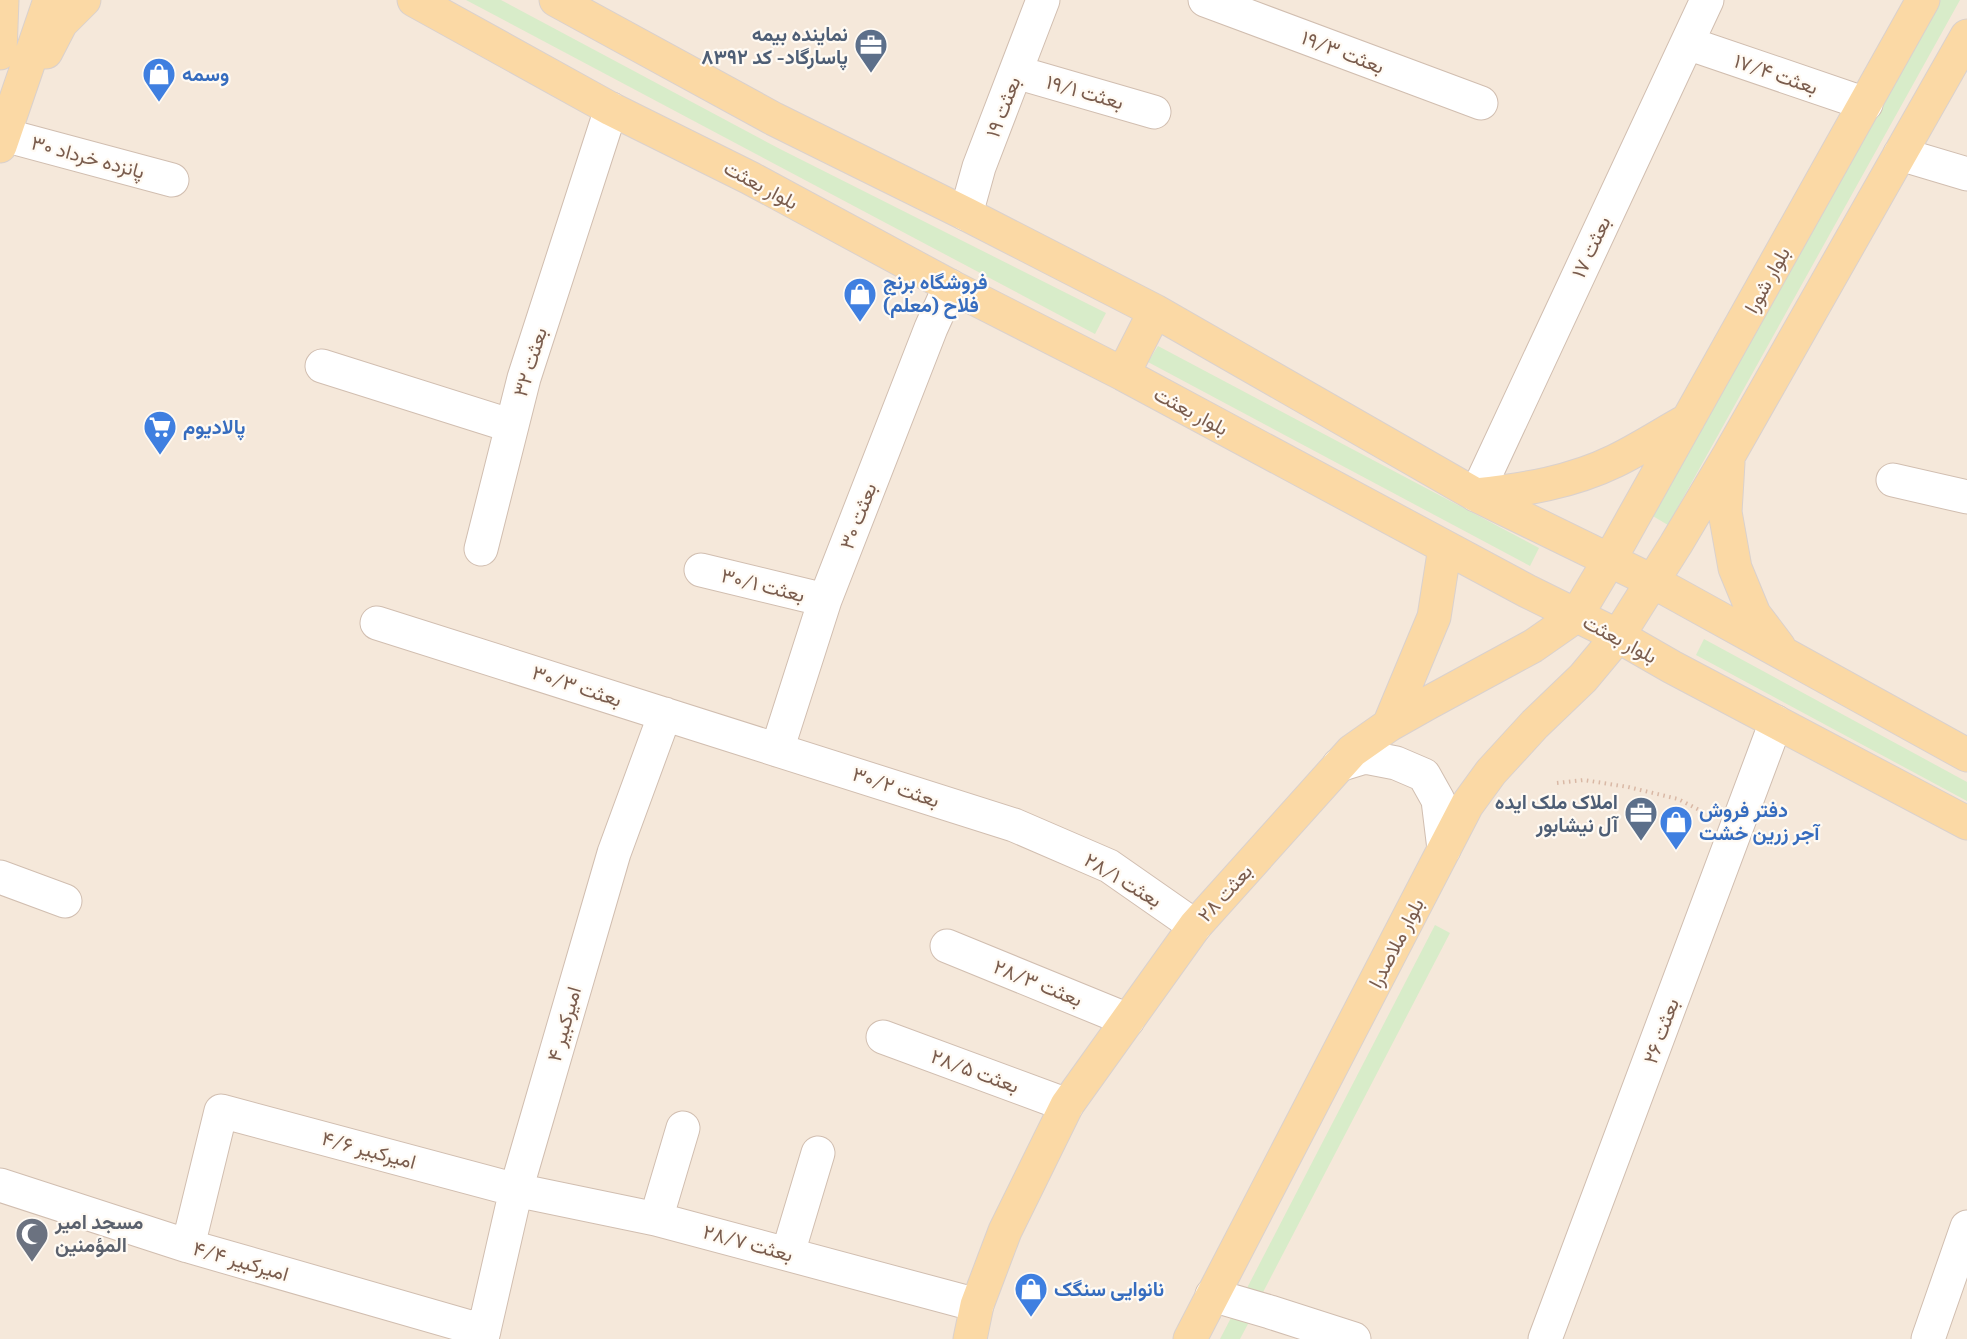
<svg xmlns="http://www.w3.org/2000/svg" width="1967" height="1339" font-family="'Exo 2',Vazirmatn,sans-serif">
<style>
.residential{fill:#f5e8da}
.green{fill:#d8ecc9}
.lines{fill:none;stroke-linecap:round;stroke-linejoin:round}
.minor-casing{stroke:#d1beb0;stroke-width:35}
.major-casing{stroke:#dad1cd;stroke-width:35}
.path{stroke:#d9b8a5;stroke-width:4;stroke-dasharray:1.5 4.5;stroke-linecap:butt}
.minor{stroke:#fff;stroke-width:33}
.major{stroke:#fbd9a5;stroke-width:33}
.labels{text-anchor:middle;stroke-width:4.5;stroke-linejoin:round;paint-order:stroke}
.service-label{font-size:20px;font-weight:bold;fill:#4e5e75;stroke:#fffaf3;text-anchor:end}
.street-label{font-size:20px;fill:#7a5c4d;stroke:#fffaf3}
.shop-label{font-size:20px;font-weight:bold;fill:#366cbe;stroke:#fffaf3;text-anchor:start}
.worship-label{font-size:20px;font-weight:bold;fill:#5b616d;stroke:#fffaf3;text-anchor:start}
</style>
<rect width="100%" height="100%" fill="#fdf6ec"/>
<path class="residential" d="M0,0H1967V1339H0Z"/>
<path class="green" d="M466,0H501L780,149L1106,313L1095,334Z
M1940,0H1960L1668,525L1651,515Z
M1158,346L1539,548L1530,566L1148,362Z
M1704,639L1967,782V801L1696,655Z
M1435,925L1450,933L1260,1298L1246,1290Z
M1233,1314L1249,1322L1240,1339H1220Z"/>
<g class="lines">
<g class="minor-casing">
<path id="minor" d="M1205,0L1481,103
M1687,43L1866,104
M1016,72L1154,112
M4,135L172,180
M1900,154L1967,174
M966,214L979,167L1043,0
M322,366L512,426
M1893,480L1967,497
M1476,495L1707,0
M481,549L524,378L611,109
M701,570L825,600
M377,623L1014,825L1109,866L1195,926
M777,750L825,600L931,328L950,286
M1339,765L1365,757L1396,763L1424,775L1438,800L1444,849
M0,877L65,901
M947,946L1128,1020
M883,1037L1067,1105
M0,1185L188,1246L484,1331
M656,1219L683,1128
M188,1246L221,1111L516,1190L656,1219L977,1305
M788,1253L818,1153
M1212,1295L1270,1312L1354,1339
M482,1339L516,1190L614,853L665,714
M1545,1339L1776,722
M1928,1339L1967,1227"/>
</g>
<g class="major-casing">
<path id="major" d="M414,0L611,109L750,178L950,286L1123,374L1527,591L1618,636L1672,667L1967,823
M556,0L774,119L966,214L1155,311L1476,495L1652,581L1967,755
M46,52L61,23L84,0
M0,53L2,0
M0,146L50,0
M1123,374L1155,311
M1728,463L1725,512L1735,568L1754,614L1779,647
M1476,495C1524,490 1572,482 1615,461C1640,449 1664,433 1688,420
M1389,725L1434,617L1445,547
M970,1339L977,1305L1005,1231L1067,1105L1195,926L1352,751L1389,725L1428,703L1533,646L1576,616L1610,559L1923,0
M1190,1339L1467,805L1491,772L1535,724L1583,678L1618,636L1676,544L1729,455L1967,36"/>
</g>
<path class="path" d="M1557,783L1584,780L1628,787L1678,799L1707,814"/>
<use href="#minor" class="minor"/>
<use href="#major" class="major"/>
</g>
<defs>
<g id="office-pin" transform="scale(1.725)"><path d="M0 17L-7.5 6A9.5 9.5 0 1 1 7.5 6Z" fill="#5c6f8a" stroke="#fffaf3"/><path d="M-6-3h4V-5.5h4V-3h4V5H-6ZM-1-4.5V-3h2v-1.5ZM-6 0V1H6V0Z" fill="#fff"/></g>
<g id="shop-pin" transform="scale(1.725)"><path d="M0 17L-7.5 6A9.5 9.5 0 1 1 7.5 6Z" fill="#3f7fe0" stroke="#fffaf3"/><path d="M-5-2.5h2.3a2.7 3.5 0 0 1 5.4 0H5L5.5 6h-11ZM-1.5-2.5h3a1.5 2.3 0 0 0-3 0Z" fill="#fff"/></g>
<g id="supermarket-pin" transform="scale(1.725)"><path d="M0 17L-7.5 6A9.5 9.5 0 1 1 7.5 6Z" fill="#3f7fe0" stroke="#fffaf3"/><path d="M-6-5.5h2.5l.6 2H6L4.5 2H-2.5L-4.4-4H-6ZM-1.5 3.2a1.3 1.3 0 1 0 .1 0ZM3 3.2a1.3 1.3 0 1 0 .1 0Z" fill="#fff"/></g>
<g id="mosque-pin" transform="scale(1.725)"><path d="M0 17L-7.5 6A9.5 9.5 0 1 1 7.5 6Z" fill="#6b7280" stroke="#fffaf3"/><path d="M3.5-4.9A6 6 0 1 0 3.5 4.9A5 5 0 1 1 3.5-4.9Z" fill="#fff"/></g>
</defs>
<g fill-rule="evenodd">
<use href="#office-pin" x="871" y="45"/>
<use href="#shop-pin" x="159" y="74"/>
<use href="#shop-pin" x="860" y="294"/>
<use href="#supermarket-pin" x="160" y="427"/>
<use href="#office-pin" x="1641" y="813"/>
<use href="#shop-pin" x="1676" y="822"/>
<use href="#mosque-pin" x="32" y="1234"/>
<use href="#shop-pin" x="1031" y="1289"/>
</g>
<g class="labels">
<g class="service-label">
<text x="848" y="41">نماینده بیمه<tspan x="848" dy="23">پاسارگاد- کد ۸۳۹۲</tspan></text>
<text x="1618" y="809">املاک ملک ایده<tspan x="1618" dy="23">آل نیشابور</tspan></text>
</g>
<g class="street-label">
<text transform="translate(1343 52) rotate(21)" y="7">بعثت ۱۹/۳</text>
<text transform="translate(1776 74) rotate(19)" y="7">بعثت ۱۷/۴</text>
<text transform="translate(1085 92) rotate(16)" y="7">بعثت ۱۹/۱</text>
<text transform="translate(1003 107) rotate(-69)" y="7">بعثت ۱۹</text>
<text transform="translate(88 157) rotate(15)" y="7">پانزده خرداد ۳۰</text>
<text transform="translate(761 185) rotate(28)" y="7">بلوار بعثت</text>
<text transform="translate(1591 247) rotate(-65)" y="7">بعثت ۱۷</text>
<text transform="translate(1767 280) rotate(-61)" y="7">بلوار شورا</text>
<text transform="translate(530 362) rotate(-73)" y="7">بعثت ۳۲</text>
<text transform="translate(1191 411) rotate(28)" y="7">بلوار بعثت</text>
<text transform="translate(858 516) rotate(-69)" y="7">بعثت ۳۰</text>
<text transform="translate(763 585) rotate(14)" y="7">بعثت ۳۰/۱</text>
<text transform="translate(1620 639) rotate(28)" y="7">بلوار بعثت</text>
<text transform="translate(577 686) rotate(18)" y="7">بعثت ۳۰/۳</text>
<text transform="translate(896 787) rotate(18)" y="7">بعثت ۳۰/۲</text>
<text transform="translate(1123 880) rotate(31)" y="7">بعثت ۲۸/۱</text>
<text transform="translate(1225 893) rotate(-48)" y="7">بعثت ۲۸</text>
<text transform="translate(1396 943) rotate(-63)" y="7">بلوار ملاصدرا</text>
<text transform="translate(1038 983) rotate(22)" y="7">بعثت ۲۸/۳</text>
<text transform="translate(564 1024) rotate(-74)" y="7">امیرکبیر ۴</text>
<text transform="translate(1661 1031) rotate(-70)" y="7">بعثت ۲۶</text>
<text transform="translate(975 1071) rotate(20)" y="7">بعثت ۲۸/۵</text>
<text transform="translate(369 1150) rotate(15)" y="7">امیرکبیر ۴/۶</text>
<text transform="translate(748 1243) rotate(15)" y="7">بعثت ۲۸/۷</text>
<text transform="translate(241 1261) rotate(16)" y="7">امیرکبیر ۴/۴</text>
</g>
<g class="shop-label">
<text x="182" y="81">وسمه</text>
<text x="883" y="289">فروشگاه برنج<tspan x="883" dy="23">فلاح (معلم)</tspan></text>
<text x="183" y="434">پالادیوم</text>
<text x="1699" y="817">دفتر فروش<tspan x="1699" dy="23">آجر زرین خشت</tspan></text>
<text x="1054" y="1296">نانوایی سنگک</text>
</g>
<g class="worship-label">
<text x="55" y="1229">مسجد امیر<tspan x="55" dy="23">المؤمنین</tspan></text>
</g>
</g>
</svg>
